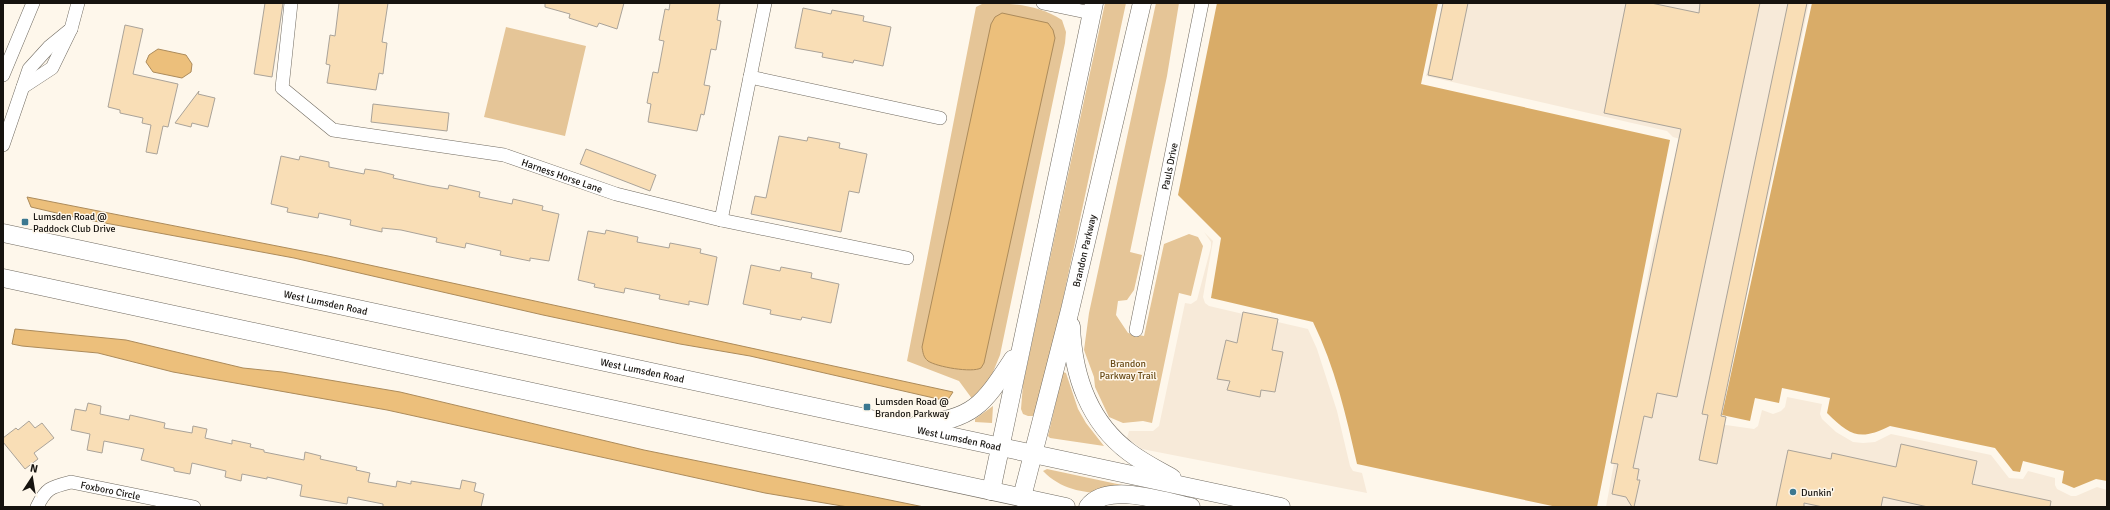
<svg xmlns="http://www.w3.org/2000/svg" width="2110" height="510" font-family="Signika,sans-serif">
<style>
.built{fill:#f7ead9}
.green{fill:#e5c597}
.forest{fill:#d9ac68}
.water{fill:#ecbf7b;stroke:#ac8b5b}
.building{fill:#f9deb6;stroke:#aaa399}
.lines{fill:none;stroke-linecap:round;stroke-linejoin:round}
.street-casing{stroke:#716b61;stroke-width:14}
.secondary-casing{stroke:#716b61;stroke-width:19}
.street{stroke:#fff;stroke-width:13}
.secondary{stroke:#fff;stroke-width:18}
.poi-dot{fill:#3c7890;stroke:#fef7eb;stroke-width:1.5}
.labels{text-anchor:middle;stroke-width:3;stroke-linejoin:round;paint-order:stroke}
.street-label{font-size:10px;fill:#16130f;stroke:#fef7eb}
.poi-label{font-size:10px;fill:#16130f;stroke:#fef7eb;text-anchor:start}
.park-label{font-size:10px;fill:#694b17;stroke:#fef7eb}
</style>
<rect width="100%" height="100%" fill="#fef7eb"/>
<path class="built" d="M1445,3H1809L1761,232L1714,414L1719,424L1754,429L1758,426L1762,410L1773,414L1781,411L1785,407L1787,397L1822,404L1820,414L1822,419L1836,432L1853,442L1863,443L1875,442L1891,434L1991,455L2009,478L2023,479L2028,471L2055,478V485L2057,489L2071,496H2076L2097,487L2107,490V507H1606L1653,248L1680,139L1673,137L1667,131L1426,76Z
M1204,232L1213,241L1203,297L1205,303L1209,306L1308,329L1317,349L1337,411L1350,466L1353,471L1362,473L1367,493L1142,449L1127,438L1129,431H1153L1159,426L1185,303L1191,304L1197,300L1211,247V242Z"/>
<path class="green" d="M984,3C1011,3 1039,5 1062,20L1066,32L1065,43L1000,355L989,382L973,400L959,381L907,361L976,7Z
M1105,3H1126L1043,393L1033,416H1028L1023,414L1021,409L1023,384Z
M1156,3H1179L1167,76L1130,252L1142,255L1134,290L1127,300L1118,301L1116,315L1128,333L1144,336L1164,244L1189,234L1198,237L1203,246L1191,296L1179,293L1152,423L1143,421L1123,423L1109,417L1095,387L1094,377L1084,350L1089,313Z
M506,27L586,46L565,136L484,117Z
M1063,372L1066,373L1078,409L1086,423L1104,446L1050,438L1048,436Z
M993,406L992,423L975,422V419Z
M1047,469L1150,491C1113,492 1072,501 1043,471Z"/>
<path class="forest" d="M1217,3H1438L1421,84L1670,140L1597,507H1557L1357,464C1346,415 1335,367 1313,322L1211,298L1221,238L1178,195Z
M1812,3H2107V481L2096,479L2074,488L2062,483L2064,471L2023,461L2020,472L2013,471L1995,448L1890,426C1860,441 1850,436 1827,413L1830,398L1782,388L1779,403L1755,398L1750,421L1722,415Z"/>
<path class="water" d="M1002,13L1048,23L1053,30L1055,38L984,363L981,368C972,373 937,367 928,361C923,357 923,352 922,347L991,24L995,17Z
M158,49L186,55L192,64L191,72L182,78L153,72L146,62L149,55Z
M27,197L328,256L953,392L947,401L750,356L680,344L543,315L294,258L78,218L31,207Z
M15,329L126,340L243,368L282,372L400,392L644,450L924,507H848L765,493L387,410L173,372L98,353L22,346L12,344Z"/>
<path class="building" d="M265,3H283L272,77L254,74Z
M339,3H388L382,42L387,43L383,74L379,73L376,90L327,83L330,65L326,64L330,35L335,36Z
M545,3H624L617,29L599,23L597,27L569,18L570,14L545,7Z
M670,3H720L717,20L721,21L716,50L711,49L704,85L710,86L704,115L701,114L697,131L648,122L651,104L647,103L653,72L658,73L664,41L659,40L665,9L669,10Z
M1443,3H1468L1452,80L1428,75Z
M1626,3H1651L1699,13L1700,3H1760L1677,397L1657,393L1652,418L1644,416L1633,468L1639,469L1637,480H1640L1634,507H1632L1626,497L1612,494L1618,464L1611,463L1681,129L1604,113Z
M1788,3H1807L1721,416L1726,417L1717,464L1699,460L1708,415L1702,414Z
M803,8L831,14L832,10L864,16L863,21L891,27L883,66L854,60L853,63L822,57L823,53L795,48Z
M125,25L143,29L133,74L178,84L168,127L163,126L157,154L146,152L151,125L142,123L143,118L120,113V110L108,107Z
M199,91L198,94L215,98L208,127L192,123L191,127L175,123Z
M373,104L449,113L447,131L371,122Z
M779,136L807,141L808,137L840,143L839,148L867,154L859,193L849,191L841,232L751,214L755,196L766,198Z
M586,149L656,175L650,191L580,164Z
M281,156L299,160L300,156L329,162V167L364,174L365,169L378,171L394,175L393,178L430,186L448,189L449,185L480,192L479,197L512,204L513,199L543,206L542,210L559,214L549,261L530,258V261L500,255L501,251L466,243L465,248L436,242L437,238L401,230L382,228V232L350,225L351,220L319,213L318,218L287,212L288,208L271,204Z
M606,230L638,237L637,242L669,248L670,243L701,249L700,253L717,257L708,305L689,301V305L659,299L660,295L625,288L624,293L594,287L595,284L578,280L588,231L605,234Z
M751,265L780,271L781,267L812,273L811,278L839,284L831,323L802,317L801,320L770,314L771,310L743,304Z
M1243,312L1278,319L1272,350L1283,352L1275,392L1261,390L1260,397L1227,390L1230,381L1217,379L1226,340L1237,343Z
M88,403L101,406L100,414L129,420L130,415L165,423L164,428L192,433L193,426L207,429L205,438L232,444V440L251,444L250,447L264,450V452L304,460L305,452L321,456L320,459L357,467L356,470L370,473L368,482L396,487L397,481L411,484V481L460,489L462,480L476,483L474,491L484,494L481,507H383V504L348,497L347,504L300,496L302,485L267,477V479L242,474L241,481L225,477L226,471L192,463L190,474L174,471V468L141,460L144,449L104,441L102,453L87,450L90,434L71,430L75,409L86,411Z
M29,421L35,428L42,423L54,438L34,453L38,459L25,469L3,442V438L16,428L18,430Z
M1901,444L1977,461L1972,484L2051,501L2050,507H1928L1883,497L1881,507H1823L1804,503V507H1776L1788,450L1831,459L1832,453L1896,467Z"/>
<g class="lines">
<g class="street-casing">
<g id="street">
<path id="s1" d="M291,3L282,88L333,130L504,155L616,194L721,220L765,3"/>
<path d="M1043,3L1091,13"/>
<path d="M3,75L33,3"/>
<path d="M750,77L940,118"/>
<path d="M23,87L52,68L71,29L78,3"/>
<path d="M3,145L29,69L49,47L71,29"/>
<path d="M721,220L907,258"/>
<path id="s2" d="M1136,330L1202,3"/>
<path id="s3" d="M37,507C46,488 51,487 71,482L194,507"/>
</g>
</g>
<g class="secondary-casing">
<g id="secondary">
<path id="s4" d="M3,233L1281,507"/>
<path d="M3,278L1066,507"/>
<path d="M1071,326C1073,375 1089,422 1129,452C1142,462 1158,470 1172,478"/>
<path d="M918,424C974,420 984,403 1013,359"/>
<path d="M991,491L1094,3"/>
<path id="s5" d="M1022,497L1070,310L1142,3"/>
<path d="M1088,507C1107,481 1165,502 1191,507"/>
</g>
</g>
<use href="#street" class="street"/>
<use href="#secondary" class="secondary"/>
</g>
<g class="poi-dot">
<rect x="21" y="218" width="8" height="8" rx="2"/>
<rect x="863" y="403" width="8" height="8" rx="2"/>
<circle cx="1793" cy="492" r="4"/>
</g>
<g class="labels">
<g class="street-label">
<text dy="4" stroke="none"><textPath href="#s2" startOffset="167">Pauls Drive</textPath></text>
<text dy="4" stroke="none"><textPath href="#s1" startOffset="386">Harness Horse Lane</textPath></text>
<text dy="4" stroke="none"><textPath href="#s5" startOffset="254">Brandon Parkway</textPath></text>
<text dy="4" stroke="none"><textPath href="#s4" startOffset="330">West Lumsden Road</textPath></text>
<text dy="4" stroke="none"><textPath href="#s4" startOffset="654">West Lumsden Road</textPath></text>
<text dy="4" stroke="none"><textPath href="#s4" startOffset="978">West Lumsden Road</textPath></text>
<text dy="4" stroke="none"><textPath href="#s3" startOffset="85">Foxboro Circle</textPath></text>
</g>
<g class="poi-label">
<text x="33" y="220">Lumsden Road @<tspan x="33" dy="12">Paddock Club Drive</tspan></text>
<text x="875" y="405">Lumsden Road @<tspan x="875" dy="12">Brandon Parkway</tspan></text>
<text x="1801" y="496">Dunkin'</text>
</g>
<g class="park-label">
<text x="1128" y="367">Brandon<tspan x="1128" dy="12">Parkway Trail</tspan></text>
</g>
</g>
<rect width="2110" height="510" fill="none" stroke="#16130f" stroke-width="8"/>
<g transform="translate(32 478) rotate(12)" stroke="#fef7eb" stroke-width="3" paint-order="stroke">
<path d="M0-3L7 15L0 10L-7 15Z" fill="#16130f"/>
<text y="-6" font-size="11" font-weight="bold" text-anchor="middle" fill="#16130f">N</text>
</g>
</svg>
